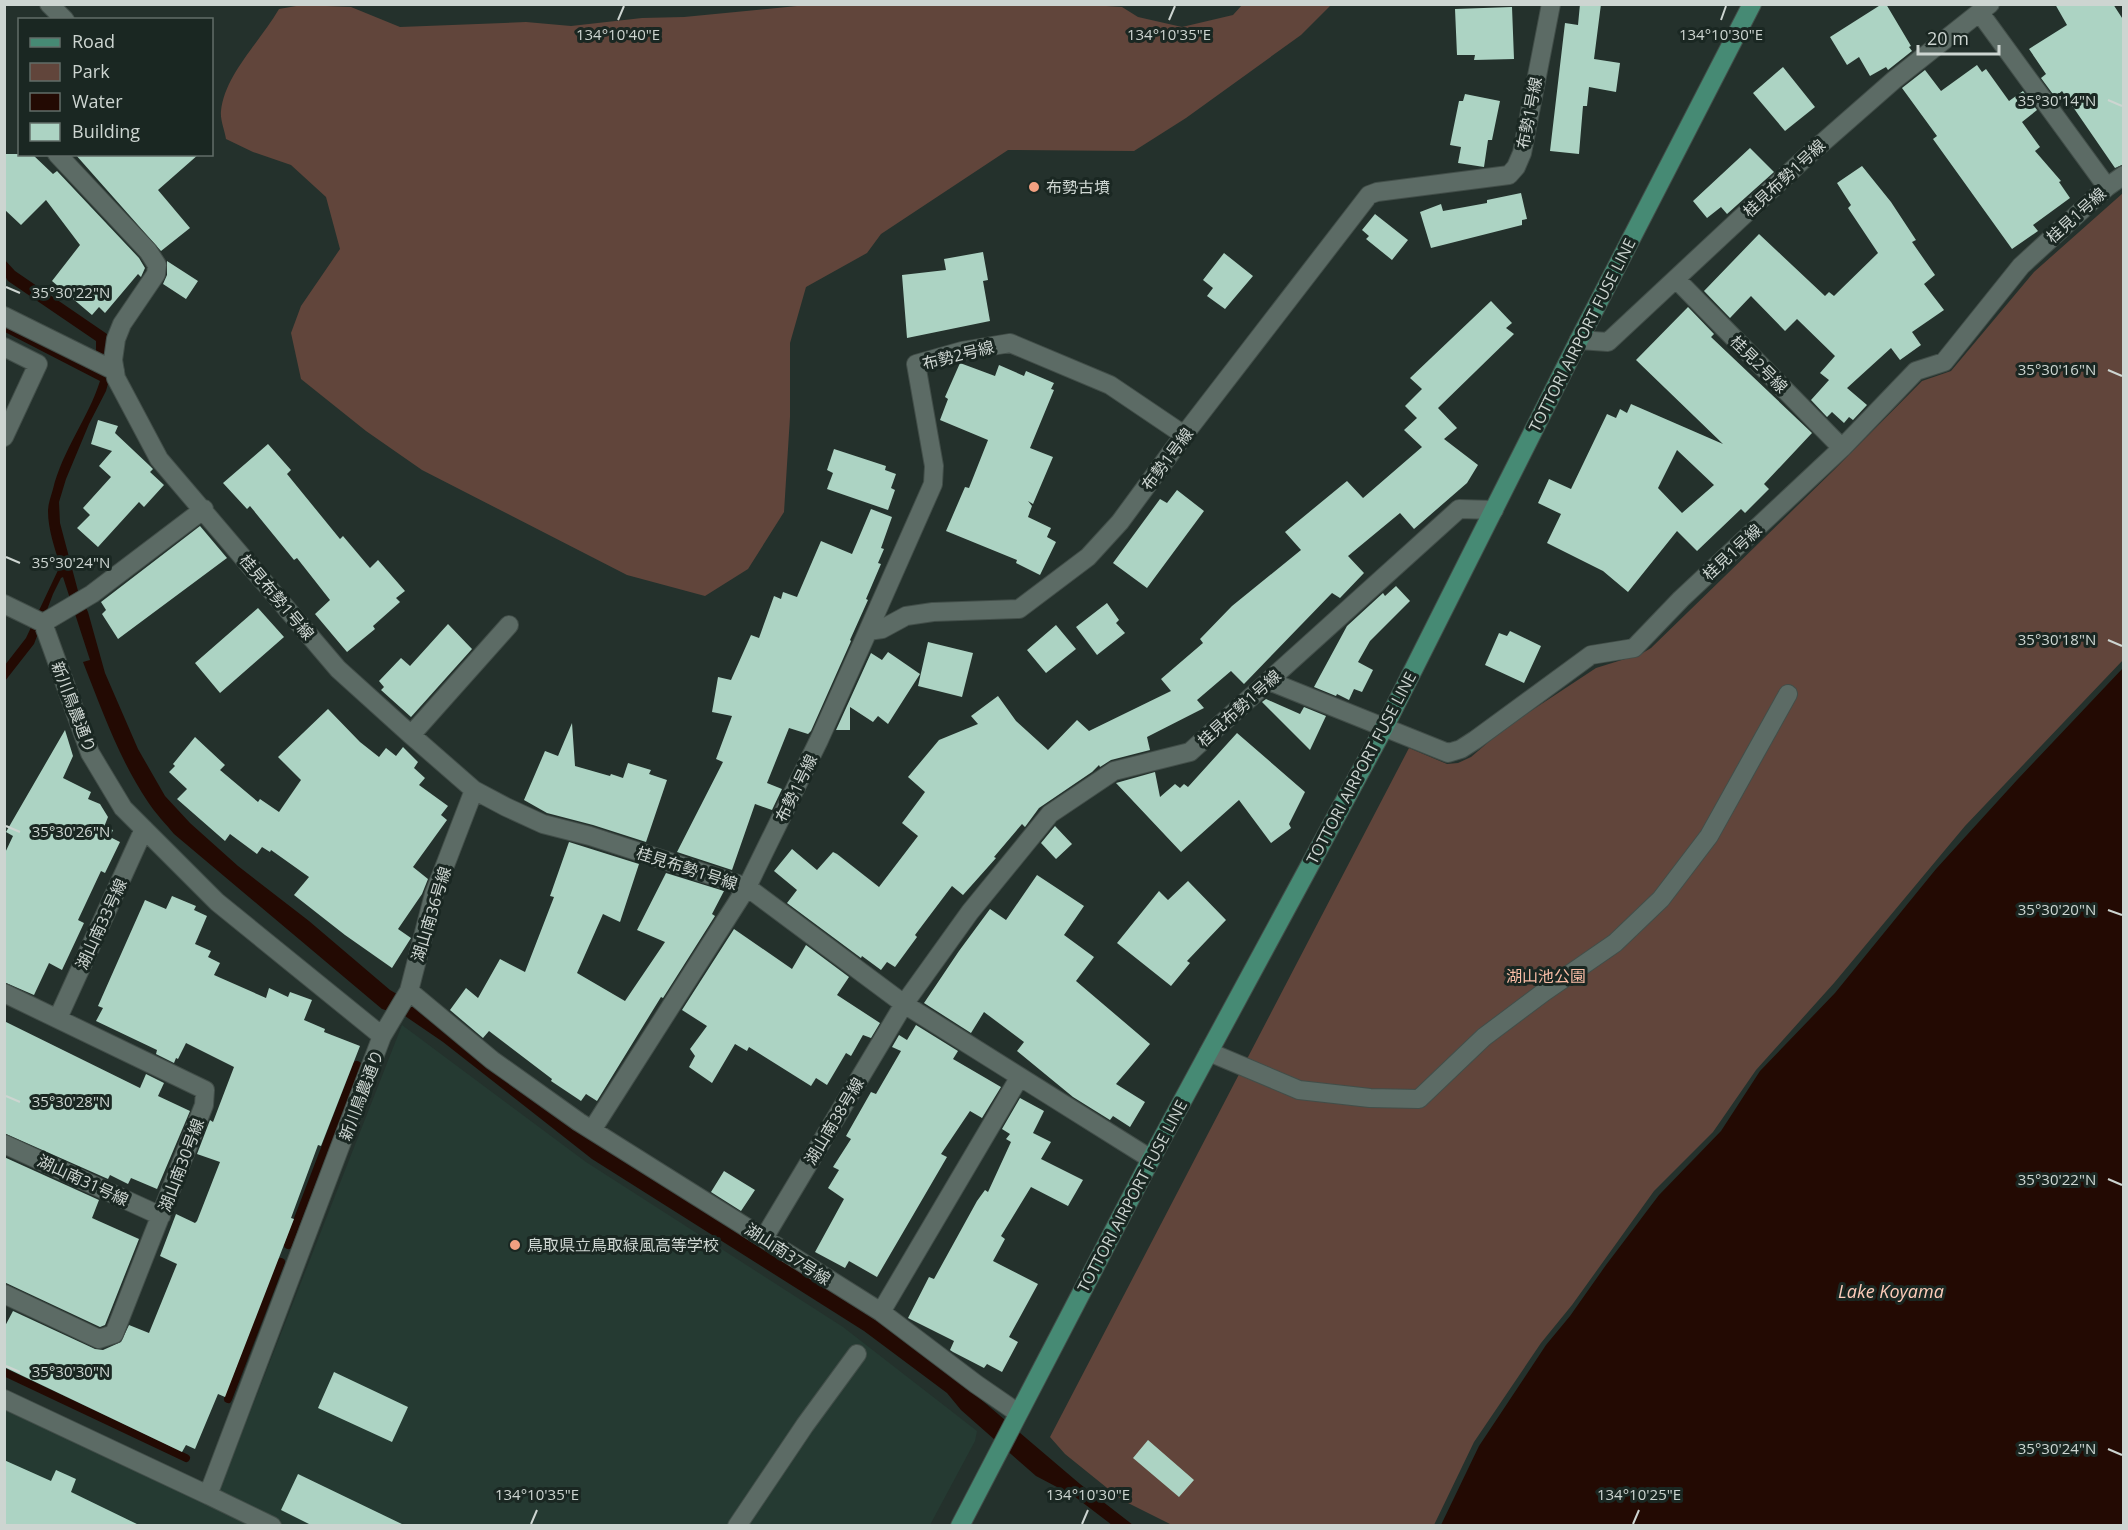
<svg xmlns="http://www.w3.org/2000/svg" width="2128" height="1530" font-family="'Open Sans','Noto Sans JP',sans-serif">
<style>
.built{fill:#253a32}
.green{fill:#61453b}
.water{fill:#230a03}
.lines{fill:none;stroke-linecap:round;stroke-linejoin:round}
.stream{stroke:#230a03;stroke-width:8}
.building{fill:#acd3c3;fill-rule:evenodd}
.minor-casing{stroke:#424e49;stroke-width:20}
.major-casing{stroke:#424e49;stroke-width:20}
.minor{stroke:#5c6b65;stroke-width:18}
.major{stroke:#468a74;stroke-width:18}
.ticks{fill:none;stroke:#cdd5d1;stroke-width:2}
.poi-dot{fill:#f2a081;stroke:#1a2722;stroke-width:2}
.labels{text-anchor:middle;stroke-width:6;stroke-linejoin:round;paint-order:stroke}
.street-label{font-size:16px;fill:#cdd5d1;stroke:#1a2722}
.poi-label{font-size:16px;fill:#cdd5d1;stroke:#1a2722;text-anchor:start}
.park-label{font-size:16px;fill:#f8bca5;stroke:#1a2722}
.water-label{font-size:18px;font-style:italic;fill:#feccba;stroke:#1a2722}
.ticks-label{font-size:15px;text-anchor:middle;fill:#cdd5d1;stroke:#1a2722;stroke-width:6;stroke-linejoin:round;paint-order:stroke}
</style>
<rect width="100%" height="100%" fill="#24312c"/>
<path class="built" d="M402,1025L586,1162L843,1327L977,1431L975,1441L930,1525L5,1526V1410L213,1507Z"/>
<path class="green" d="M807,5H1091L1122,7L1138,17L1182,27L1233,15L1242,5H1331L1301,35L1186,118L1134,151L1008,150L881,234L867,253L806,287L790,343V417L784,512L748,569L705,596L627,575L422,470L366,431L301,379L291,333L301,306L340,249L326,197L291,165L253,152L226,139C225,131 220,120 221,111C225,74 260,42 279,9L302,5L351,7L400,27L526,22L571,26L642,18L684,17Z
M2123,193V660L1965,826L1834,983L1756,1070L1713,1132L1654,1191L1572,1305L1541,1343L1474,1442L1434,1525H1172L1122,1500L1065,1454L1050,1437L1409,748L1447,764L1458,763L1471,757L1505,728L1596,668L1641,654L1651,648L1835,469L1922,381L1951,371L2034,272Z"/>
<path class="water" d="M4,259L15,271L107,334L109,380L106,391L89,424L66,479L59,502L60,523L78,591L88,612L105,673L138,749L165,796L190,823L238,866L309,921L390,990L414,1004L865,1310L971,1391L1080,1484L1133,1525H1112L1074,1496L1036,1476L961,1410L947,1393L864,1331L592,1159L443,1042L405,1016L382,1009L174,834C166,824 155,813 148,802C119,759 102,710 83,662L90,660L63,577L61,578L53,594L34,644L5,681V665L26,638L60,566C55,548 48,530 48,511C48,504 51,496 53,489C63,449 88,419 100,381L5,332V322L96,359V341L8,281L5,276Z
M2123,668V1525H1441L1479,1446L1546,1345L1570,1316L1606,1265L1659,1195L1721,1131L1760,1071L1835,993L1936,869L2017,780Z"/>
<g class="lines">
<path class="stream" d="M288,1245L357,1065
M4,1372L186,1458
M228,1399L281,1262"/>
</g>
<path class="building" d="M1580,4H1601L1594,59L1620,63L1616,92L1589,87L1587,106H1583L1579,154L1550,151L1565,23L1578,25Z
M1882,4H1886L1911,46L1909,47L1912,51L1888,70L1886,67L1870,76L1859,57L1847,65L1830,37Z
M2055,4H2113L2124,21V164L2115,168L2062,91L2055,97L2041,78L2046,74L2029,49L2067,25Z
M1512,7L1514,59L1474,60L1475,55H1457L1455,9Z
M1977,65L1982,72L1986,69L2009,101L2023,91L2037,110L2022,122L2040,147L2035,151L2061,181L2059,182L2070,198L2033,225L2038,231L2012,249L1933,139L1937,136L1902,88L1925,70L1941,91Z
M1783,67L1815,107L1785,131L1753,93Z
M1465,94L1500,101L1492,140H1488L1484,167L1458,163L1461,147L1450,145L1459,101H1463Z
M1750,148L1774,172L1727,214L1721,207L1707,218L1693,201Z
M4,154H32L53,174L57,171L139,258L145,268L141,277L138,274L105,313L99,307L92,315L52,281L80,245L46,200L21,225L4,209Z
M75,154H199L158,190L190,228L161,251Z
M1862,166L1891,202L1916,240L1912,242L1935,275L1924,284L1944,310L1912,332L1921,345L1900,360L1891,348L1847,388L1867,405L1853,420L1849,417L1844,423L1832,412L1827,417L1811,400L1829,380L1820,373L1835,356L1797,319L1785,331L1751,296L1730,318L1704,291L1759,234L1825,296L1829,292L1834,296L1878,253L1848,208L1851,205L1837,183Z
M1521,193L1527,219L1522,220V225L1431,248L1420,212L1441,204L1443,211L1487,203V200Z
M1375,214L1408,240L1392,260L1366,239L1369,236L1362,230Z
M983,252L988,280L983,281L990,321L907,338L902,275L946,270L944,259Z
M1224,253L1253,276L1225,309L1207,296L1213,288L1203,280Z
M167,261L198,281L186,299L163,284L167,275Z
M1491,301L1512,323L1506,328L1514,334L1438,408L1457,428L1444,439L1478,465L1467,483L1414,529L1400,513L1348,556L1364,573L1340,598L1332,593L1244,684L1231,671L1197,700L1204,708L1147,737L1150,750L1111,760L1100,767L1099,765L1092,772L1039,808L1025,827L1022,824L994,857L996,858L963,895L952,886L915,935L917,937L895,967L887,962L881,970L862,956L861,958L787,903L797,890L774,871L792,849L817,870L833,852L837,854L879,887L918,836L902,823L925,792L908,777L939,740L978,724L971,716L998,696L1016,721L1048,750L1077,720L1089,731L1171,691L1161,679L1203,643L1200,639L1232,606L1301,550L1285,532L1347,481L1363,498L1422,447L1404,430L1417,418L1405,406L1422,389L1410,378Z
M1688,307L1714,334L1711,337L1812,433L1764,484L1769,489L1745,513L1741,509L1697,551L1677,531L1628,592L1603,571L1547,543L1561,514L1538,503L1549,479L1571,489L1607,414L1616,418L1620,409L1627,413L1631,404L1723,444L1636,360ZM1677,450L1714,485L1682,513L1658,488Z
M960,363L995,376L999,365L1024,376L1026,371L1054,383L1051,389L1054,390L1030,448L1053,457L1033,504L1028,501L1032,506L1028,517L1051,528L1047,537L1056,542L1040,575L1016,563L1017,560L946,531L965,487L969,488L988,440L940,420L948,399L945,397Z
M98,420L118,426L115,433L150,466L153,469L150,472L164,485L144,507L139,502L98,547L77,528L90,515L83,508L111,477L99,466L112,451L91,444Z
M268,444L291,470L287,474L340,539L343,536L370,568L378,560L405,591L396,598L400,602L373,626L375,629L347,652L315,614L330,600L297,558L294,560L250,506L247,509L223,483Z
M834,449L886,466L885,470L896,474L891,488L895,490L888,510L827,489L833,473L827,470Z
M1177,490L1204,511L1147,588L1113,563L1160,499L1167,503Z
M871,509L892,517L881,548L884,549L878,563L881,564L866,599L868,600L850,640L851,641L811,731L808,734L789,728L767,783L782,789L772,810L755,804L732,870L677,852L723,762L716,759L732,716L712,712L718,677L731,680L751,635L759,638L774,596L781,599L783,592L797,597L821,541L852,554Z
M200,526L227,558L118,639L102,614L106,610L101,602Z
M1396,586L1410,601L1370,641L1358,662L1373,670L1362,692L1354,689L1349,700L1337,694L1336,696L1314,687L1347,626L1383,593L1385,596Z
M1107,603L1119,620L1116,623L1125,633L1097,655L1076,627Z
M258,608L284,637L220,693L195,663Z
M448,624L472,649L411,717L381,690L384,687L379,681L401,658L410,666Z
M1056,625L1076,649L1046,673L1027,650Z
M1510,631L1541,646L1524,683L1485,665L1499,633L1507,636Z
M928,642L973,653L962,697L918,686Z
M888,652L920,674L888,724L878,716L873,722L850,707V730H836L871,653L882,660Z
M1266,699L1300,714L1304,707L1326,716L1310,750L1262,702Z
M328,709L360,742L379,757L386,748L396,756L403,747L418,762L414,768L425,778L419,785L448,806L441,815L447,820L413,867L428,879L422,894L398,929L411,938L392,968L345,935L294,895L309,877L271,850L270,852L262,847L257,854L230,834L225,841L177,799L187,789L169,772L175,766L173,764L195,737L225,765L220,770L258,802L260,799L279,812L301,780L278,757Z
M572,723L575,766L610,776L611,774L623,778L628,763L651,770L649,774L667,780L646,842L593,825L547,813L524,800L545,751L558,756Z
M65,730L73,756L63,778L91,792L88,799L100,804L108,817L104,827L113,830L110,837L120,842L105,873L101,871L78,920L84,923L62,970L49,963L34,995L4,982V855L13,836L6,832Z
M1237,733L1305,792L1289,824L1291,828L1271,843L1239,800L1181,852L1116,783L1155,772L1160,797L1175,784L1180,788L1184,784L1188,787Z
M1055,826L1072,844L1056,859L1041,843Z
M569,842L639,864L620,922L603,914L577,973L625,1001L665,942L637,930L666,873L724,891L712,914L715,916L663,998L661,997L597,1101L586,1094L581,1101L551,1081L552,1079L489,1031L483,1038L450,1010L466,988L478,998L500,959L525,972L554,897L550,896Z
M1037,875L1084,906L1064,935L1094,957L1076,981L1150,1044L1116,1084L1145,1102L1130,1127L1113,1116L1110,1120L1073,1097L1017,1051L1024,1042L984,1012L971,1033L924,1003L959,951L990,909L1006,920Z
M1188,881L1226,920L1187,961L1190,963L1171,986L1117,943L1159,891L1168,900Z
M172,896L196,906L194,910L207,916L195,944L211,951L208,957L220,963L214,975L266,998L269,988L288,997L290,992L312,1000L304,1020L325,1029L324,1032L360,1046L321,1146L318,1145L291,1218L294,1219L225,1397L218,1394L195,1449L186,1445L182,1452L4,1367V1328L13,1311L95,1349L103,1350L121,1342L129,1325L149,1333L177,1264L160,1256L176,1214L195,1223L197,1221L220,1162L197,1154L210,1120L213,1122L234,1067L186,1043L178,1059L176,1058L174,1063L156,1054L157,1050L96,1021L103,1008L98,1006L145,900L166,909Z
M734,929L792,969L806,945L849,977L837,995L880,1023L871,1038L863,1035L851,1056L846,1053L827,1085L816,1078L811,1086L749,1047L747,1051L735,1044L712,1083L689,1067L695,1056L690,1049L707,1026L682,1010Z
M4,1021L140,1088L146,1074L164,1083L158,1096L190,1111L157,1189L131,1178L128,1184L110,1175L108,1179L4,1133Z
M916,1025L958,1051L953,1059L1001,1087L982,1118L970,1111L941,1154L947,1157L877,1277L849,1261L845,1268L815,1252L844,1199L828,1188L839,1170L833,1167L851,1139L846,1136L871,1092L876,1094L901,1051L892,1047L899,1035L907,1040Z
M1020,1098L1044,1111L1033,1133L1051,1142L1041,1159L1083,1180L1068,1206L1031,1187L1001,1236L1005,1239L993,1261L1038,1284L1009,1337L1018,1342L1002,1372L987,1364L984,1368L953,1352L950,1350L954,1341L908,1318L929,1277L934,1279L977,1201L985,1190L988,1192L1011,1142L1006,1139L1010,1134L1002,1129Z
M4,1157L99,1200L92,1218L139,1239L105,1325L100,1327L4,1282Z
M724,1171L755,1190L741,1211L711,1192Z
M334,1372L408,1407L392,1442L318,1408Z
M1148,1440L1194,1480L1179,1497L1133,1458Z
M4,1460L51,1481L56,1470L76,1479L71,1492L141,1526H4Z
M298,1474L406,1526H313L281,1510Z"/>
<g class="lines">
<g class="minor-casing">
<path id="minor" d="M49,4L65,20
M1980,13L2107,187
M57,154L148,251L157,265L156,274L122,324L116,339L113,360L116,378L159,459L338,669L411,735L474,790L506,807L543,824L590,836L747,887L904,1004L1151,1159
M1676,279L1842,448
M4,316L115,371
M1579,340L1608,342L1804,159L1894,80L1990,4
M4,347L38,364L4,437
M4,604L43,623L90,753L123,808L217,902L382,1036L208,1495L4,1399
M43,623L92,594L204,509
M868,631L933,484L934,466L916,364L962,351L1010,343L1110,385L1184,435
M1269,681L1448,753L1461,749L1475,740L1591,655L1634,648L1681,599L1842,448L1916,371L1944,362L2021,266L2107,187L2124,175
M411,735L509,625
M409,991L492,1060L579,1122L881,1312L976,1384L1018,1413
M4,993L205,1090L204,1105L114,1334L99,1339L4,1294
M58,1018L144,829
M382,1036L409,991L434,894L474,790
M1209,1052L1299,1090L1370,1098L1419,1099L1484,1037L1544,992L1615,943L1661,899L1709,836L1788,694
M592,1130L747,887L819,740L868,631L882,629L906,616L933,612L1019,609L1088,557L1120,522L1184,435L1369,195L1377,192L1509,175L1516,167L1522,153L1551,4
M4,1144L161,1216
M764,1238L904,1004L970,912L1050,814L1114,771L1190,752L1459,509L1494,510
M881,1312L1019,1078
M208,1495L272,1526
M737,1526L805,1425L857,1354"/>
</g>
<g class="major-casing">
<path id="major" d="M960,1526L1151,1159L1384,728L1579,340L1752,4"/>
</g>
<use href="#minor" class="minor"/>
<use href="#major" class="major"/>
</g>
<path class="ticks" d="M618,20L624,6M1169,20L1175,6M1721,20L1726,6M2108,100L2122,106M6,287L20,293M2108,370L2122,376M6,557L20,563M2108,640L2122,646M6,826L20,832M2108,910L2122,915M6,1096L20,1102M2108,1179L2122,1185M6,1366L20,1372M2108,1449L2122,1455M531,1524L537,1510M1082,1524L1088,1510M1633,1524L1639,1510"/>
<g class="poi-dot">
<circle cx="1034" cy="187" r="6"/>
<circle cx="515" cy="1245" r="6"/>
</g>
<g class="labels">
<g class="street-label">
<text transform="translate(1529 113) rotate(-79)" y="6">布勢1号線</text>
<text transform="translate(1784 178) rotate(-43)" y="6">桂見布勢1号線</text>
<text transform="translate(2076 215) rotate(-42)" y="6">桂見1号線</text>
<text transform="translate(1582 335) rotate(-63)" y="6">TOTTORI AIRPORT FUSE LINE</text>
<text transform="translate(958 355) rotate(-14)" y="6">布勢2号線</text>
<text transform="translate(1759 364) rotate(45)" y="6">桂見2号線</text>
<text transform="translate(1167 459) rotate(-53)" y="6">布勢1号線</text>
<text transform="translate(1732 552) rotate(-43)" y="6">桂見1号線</text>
<text transform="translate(277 597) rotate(50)" y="6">桂見布勢1号線</text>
<text transform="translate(74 707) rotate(69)" y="6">新川鳥農通り</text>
<text transform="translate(1239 708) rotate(-42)" y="6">桂見布勢1号線</text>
<text transform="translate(1361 768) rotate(-62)" y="6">TOTTORI AIRPORT FUSE LINE</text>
<text transform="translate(796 788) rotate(-64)" y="6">布勢1号線</text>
<text transform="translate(687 868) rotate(18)" y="6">桂見布勢1号線</text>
<text transform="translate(431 914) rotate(-73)" y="6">湖山南36号線</text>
<text transform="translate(101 924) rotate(-65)" y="6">湖山南33号線</text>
<text transform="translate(361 1095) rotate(-69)" y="6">新川鳥農通り</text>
<text transform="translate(834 1121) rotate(-59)" y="6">湖山南38号線</text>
<text transform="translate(181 1165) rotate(-69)" y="6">湖山南30号線</text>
<text transform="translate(83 1180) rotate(25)" y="6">湖山南31号線</text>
<text transform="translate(1132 1196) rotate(-62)" y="6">TOTTORI AIRPORT FUSE LINE</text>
<text transform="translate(788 1254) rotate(33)" y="6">湖山南37号線</text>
</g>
<g class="poi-label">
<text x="1046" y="193">布勢古墳</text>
<text x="527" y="1251">鳥取県立鳥取緑風高等学校</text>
</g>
<g class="park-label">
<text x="1546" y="982">湖山池公園</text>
</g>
<g class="water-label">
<text x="1891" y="1298">Lake Koyama</text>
</g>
</g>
<g class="ticks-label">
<text x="618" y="40">134°10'40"E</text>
<text x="1169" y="40">134°10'35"E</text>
<text x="1721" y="40">134°10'30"E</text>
<text x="2057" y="106">35°30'14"N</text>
<text x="71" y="298">35°30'22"N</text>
<text x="2057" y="375">35°30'16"N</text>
<text x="71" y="568">35°30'24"N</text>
<text x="2057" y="645">35°30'18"N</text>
<text x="71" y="837">35°30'26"N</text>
<text x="2057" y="915">35°30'20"N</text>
<text x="71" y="1107">35°30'28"N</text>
<text x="2057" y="1185">35°30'22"N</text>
<text x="71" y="1377">35°30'30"N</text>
<text x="2057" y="1454">35°30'24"N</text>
<text x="537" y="1500">134°10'35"E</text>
<text x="1088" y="1500">134°10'30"E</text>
<text x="1639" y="1500">134°10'25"E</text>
</g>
<rect width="2128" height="1530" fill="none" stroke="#cdd5d1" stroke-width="12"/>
<rect x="18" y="18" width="195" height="138" fill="#1a2722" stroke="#626d68" stroke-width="1.5"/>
<rect x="30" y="38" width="30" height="9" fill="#468a74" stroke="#626d68" stroke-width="1.5"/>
<text x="72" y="48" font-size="18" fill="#cdd5d1">Road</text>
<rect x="30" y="63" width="30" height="18" fill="#61453b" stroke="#626d68" stroke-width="1.5"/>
<text x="72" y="78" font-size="18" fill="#cdd5d1">Park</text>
<rect x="30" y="93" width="30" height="18" fill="#230a03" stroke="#626d68" stroke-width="1.5"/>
<text x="72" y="108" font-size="18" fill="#cdd5d1">Water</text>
<rect x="30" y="123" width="30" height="18" fill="#acd3c3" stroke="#626d68" stroke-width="1.5"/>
<text x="72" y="138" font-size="18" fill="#cdd5d1">Building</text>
<path d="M1918 45v9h81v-9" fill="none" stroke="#cdd5d1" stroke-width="3"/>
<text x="1927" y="45" font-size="18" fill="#cdd5d1" stroke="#1a2722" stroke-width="4.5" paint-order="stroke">20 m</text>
</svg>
